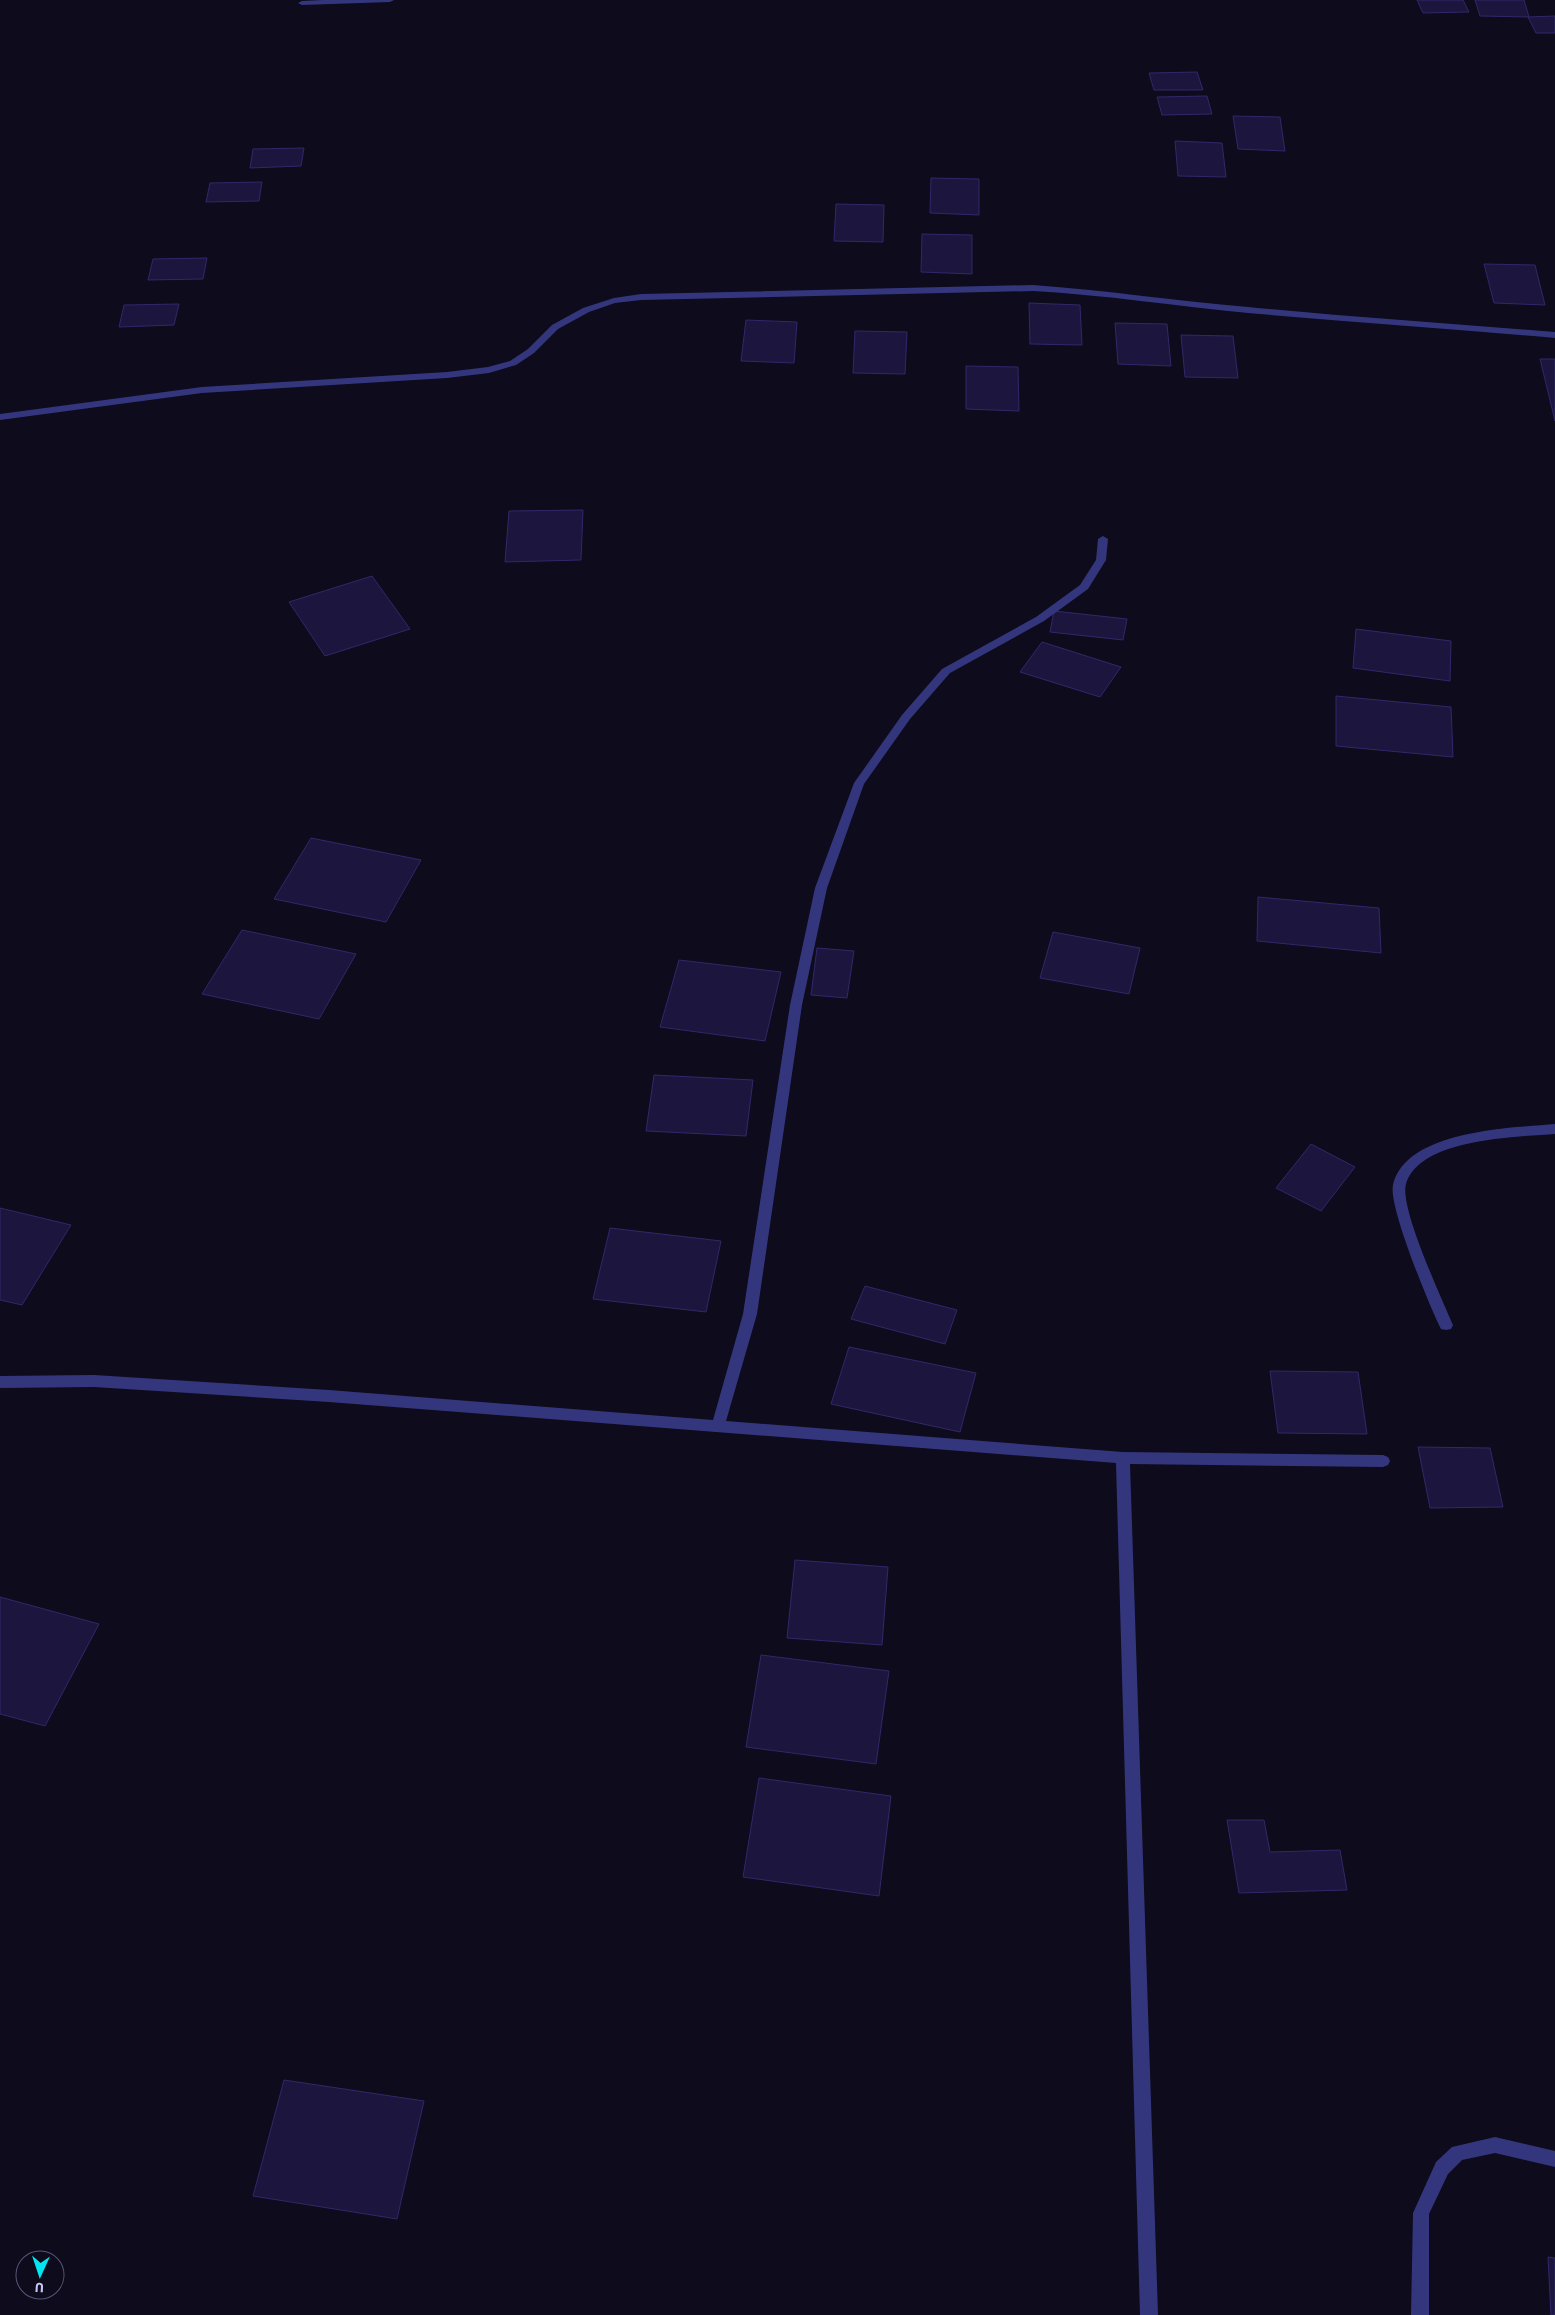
<svg xmlns="http://www.w3.org/2000/svg" width="1555" height="2315" font-family="'Source Sans 3',sans-serif">
<style>
.building{fill:#1c163e;stroke:#31286a}
.lines{fill:none;stroke-linecap:round;stroke-linejoin:round}
.minor{fill:#34367d;fill-rule:evenodd}
</style>
<rect width="100%" height="100%" fill="#0d0b1c"/>
<path class="building" d="M1417,0H1463L1469,12L1423,13Z
M1475,0H1524L1529,17L1480,16Z
M1555,16V33H1536L1528,17Z
M1197,72L1203,90H1154L1149,73Z
M1207,96L1212,114L1162,115L1157,97Z
M1233,116L1280,117L1285,151L1238,149Z
M1175,141L1222,143L1226,177L1178,176Z
M304,148L301,166L250,168L253,149Z
M931,178L979,179V215L930,213Z
M262,182L259,201L206,202L210,183Z
M836,204L884,205L883,242L834,241Z
M922,234L972,235V274L921,272Z
M207,258L203,279L148,280L153,259Z
M1484,264L1535,265L1545,305L1494,303Z
M1029,303L1080,305L1082,345L1030,344Z
M179,304L174,325L119,327L124,305Z
M746,320L797,322L794,363L741,361Z
M1115,323L1167,324L1171,366L1118,364Z
M855,331L907,332L905,374L853,373Z
M1181,335L1233,336L1238,378L1185,377Z
M1540,359H1555V421Z
M966,366L1018,367L1019,411L966,409Z
M583,510L581,560L505,562L509,511Z
M372,576L410,629L325,656L289,602Z
M1054,611L1127,619L1123,640L1050,632Z
M1356,629L1451,641L1450,681L1353,668Z
M1042,642L1121,667L1100,697L1020,672Z
M1336,696L1451,707L1453,757L1336,746Z
M311,838L421,860L386,922L274,899Z
M1258,897L1379,908L1381,953L1257,941Z
M242,930L356,954L319,1019L202,994Z
M1053,932L1140,948L1129,994L1040,978Z
M817,948L854,951L847,998L811,995Z
M679,960L781,972L765,1041L660,1027Z
M654,1075L753,1080L746,1136L646,1131Z
M1311,1144L1355,1167L1321,1211L1276,1188Z
M0,1208L71,1225L22,1305L0,1300Z
M610,1228L721,1241L706,1312L593,1299Z
M865,1286L957,1310L945,1344L851,1319Z
M849,1347L976,1373L960,1432L831,1404Z
M1270,1371L1358,1372L1367,1434L1278,1433Z
M1418,1447L1490,1448L1503,1507L1430,1508Z
M795,1560L888,1567L882,1645L787,1638Z
M0,1597L99,1624L45,1726L0,1714Z
M761,1655L889,1671L876,1764L746,1747Z
M759,1778L891,1796L879,1896L743,1877Z
M1227,1820H1264L1270,1852L1340,1850L1347,1890L1239,1893Z
M284,2080L424,2101L397,2219L253,2196Z
M1548,2257L1555,2258V2315H1551Z"/>
<g class="lines">
<path class="minor" d="M323,0H394L390,2L302,5L298,3L302,1Z
M1033,285C1105,290 1176,301 1248,307C1350,317 1453,324 1555,332V338C1453,329 1350,322 1248,313C1176,306 1105,295 1033,291L641,300L615,303L589,312L558,329L534,353L516,365L489,373L447,378L202,393L0,420V414L202,387L447,372L488,367L510,361L528,349L552,325L583,308L614,298L641,294Z
M1103,536L1108,539L1106,560L1088,589L1044,621L950,673L910,719L864,784L827,888L802,1005L757,1314L726,1421L1123,1452L1383,1455L1388,1457L1390,1461L1388,1465L1383,1467L1130,1464L1158,2315H1140L1116,1463L329,1402L94,1387L0,1388V1376L94,1375L329,1390L713,1420L743,1314L790,1005L815,888L854,783L902,715L942,669L1036,617L1080,585L1096,560L1098,539Z
M1555,1124V1134C1516,1137 1420,1138 1406,1184C1399,1207 1442,1299 1453,1325L1451,1329L1446,1330L1441,1329C1430,1307 1388,1206 1393,1185C1406,1130 1511,1128 1555,1124Z
M1495,2137L1555,2151V2167L1495,2153L1462,2160L1448,2174L1429,2214V2315H1411L1413,2213L1436,2162L1452,2147Z"/>
</g>
<g transform="translate(40 2275) rotate(183)"><circle r="24" fill="#0d0b1c" stroke="#585677"/>
<path d="M0-4L9 19L0 12L-9 19Z" fill="#00e7f1"/>
<text y="-8" font-size="14" font-weight="bold" text-anchor="middle" fill="#c9c6ff">U</text>
</g>
</svg>
